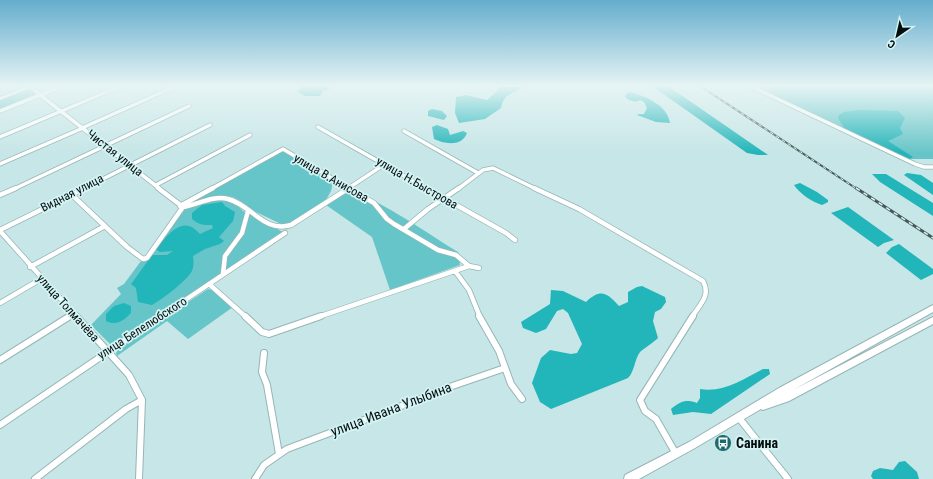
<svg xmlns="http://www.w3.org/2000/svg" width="933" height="479" font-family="'Roboto Condensed',sans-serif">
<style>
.green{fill:#66c5c8}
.forest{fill:#22b5b9}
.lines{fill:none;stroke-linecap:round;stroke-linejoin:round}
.street-far2-casing{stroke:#97b5b6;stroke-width:5}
.street-far1-casing{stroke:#97b5b6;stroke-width:6}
.street-casing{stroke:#97b5b6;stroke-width:8}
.secondary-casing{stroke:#97b5b6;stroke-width:2}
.primary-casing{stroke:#97b5b6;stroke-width:2}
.street-far2{stroke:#fff;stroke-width:3.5}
.street-far1{stroke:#fff;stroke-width:4.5}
.street{stroke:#fff;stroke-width:6}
.secondary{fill:#fff;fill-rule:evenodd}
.primary{fill:#fff;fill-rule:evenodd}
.rail-far1-casing{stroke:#475858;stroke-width:2}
.rail-casing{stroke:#475858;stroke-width:3}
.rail-far1{stroke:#d4f3f4;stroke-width:1;stroke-dasharray:3.5;stroke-linecap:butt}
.rail{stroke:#d4f3f4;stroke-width:1.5;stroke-dasharray:4.5;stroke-linecap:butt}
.labels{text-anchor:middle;stroke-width:3.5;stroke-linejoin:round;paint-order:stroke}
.street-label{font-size:12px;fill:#040e0e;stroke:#d4f3f4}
.near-street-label{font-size:14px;fill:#040e0e;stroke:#d4f3f4}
.near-poi-label{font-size:14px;font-weight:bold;fill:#040e0e;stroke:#d4f3f4;text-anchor:start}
</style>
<rect width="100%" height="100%" fill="#c7e6e7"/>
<path class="green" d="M751,86H933V159H909Z
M31,88L39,95L0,110V100Z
M280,152H284L333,182L331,191L326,200L290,223L283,225L252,210L242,202L233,197L223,196L190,203Z
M348,191C367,191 438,240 458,252L460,265L390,290L372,237L326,205Z
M221,199L235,203L243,211L283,232L115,345L110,344L91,325L121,294L117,288L124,284L141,261L145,262L150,259L184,208Z
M208,289L212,290L233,307L188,339L167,321L117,356L116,353L119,348Z"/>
<path class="forest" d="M301,86H329L330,89L323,91L320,96H305L298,92Z
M500,86L523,87C512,95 504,93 501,108L485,119L459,123L455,113L456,97L466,95L487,100L497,91Z
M652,86H668L768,155H758L747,153Z
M630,92C646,96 668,106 670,123L656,122L637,115L639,114H644L647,108L644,102L640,100C636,103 629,101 625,97L627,93Z
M432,109L442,111L447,116L444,120L428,116V111Z
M859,110L898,111L905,118L900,128L903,134L888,141L913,157L909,159L844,128L838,118L839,115L844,112Z
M437,125L448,129L450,135L463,131L467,133C462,147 444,144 434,139L432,127Z
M907,173L921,175L933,183V195L904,175Z
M872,174H886L933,203V216L880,182Z
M800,183L817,192L828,200V202L822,205C812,202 799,193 794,185Z
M222,202L225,206L235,212L233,221L219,237L224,241L220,244L205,249L193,256C194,262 194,269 190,274C181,285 164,298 152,305L138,302L136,288L131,284L134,280L152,255H167L173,251L160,252L155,249C163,241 176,222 189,226C193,227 197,231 200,234L213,228L212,225C203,225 199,225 192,219V213L202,205Z
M848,207L894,240L884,243L878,247L831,213Z
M899,244L933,269V274L921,280L886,253L892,247Z
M642,286L665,297L666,302L661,309L655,312L653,321L658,338C654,342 642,350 640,352C634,360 635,371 628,378L551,409L540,402L532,383L541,358L550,350L571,354L577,353L582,344L568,313L563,309L557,311L546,329L536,333L523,328L521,322L550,304L551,290L563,291L586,302C601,288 607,293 619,306L628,302V292L637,287Z
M124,303L131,306V313C123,321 117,326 106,321V314L114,306Z
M763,369H769L770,374L711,414L693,412L673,415L671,409C681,401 686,399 697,403L700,398V389C724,393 743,379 763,369Z
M905,461L917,472L919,479H873L871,476L873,471L880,468L893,470L899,462Z"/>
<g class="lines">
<g class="street-far2-casing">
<path id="street-far2" d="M33,86L31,87L39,94L160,189
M750,86L915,164L924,167H933
M0,111L63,86
M318,127L427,189
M82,128L176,86
M404,131L478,173
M0,137L121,86
M0,164L83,128
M156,185L250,135
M14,189L189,106
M83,189L210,125
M211,189L283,149L350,189
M347,189L385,164
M458,189L483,170L493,168L536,189"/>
</g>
<g class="street-far1-casing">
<path id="street-far1" d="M158,188L183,207C197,205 213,195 228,199C252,205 263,233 291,225L349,188
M348,188L374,203L387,219L394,224L438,250L456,255L469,266L479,268
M426,188L506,233L515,240
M534,188L579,209L703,281C711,296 700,304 692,317
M71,194L127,247L143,259L147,258L183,207
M0,195L16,188
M180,206L213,188
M404,229L428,209L459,188
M0,230L85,188
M0,231L77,317
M30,267L105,226
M455,271L469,290L480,317
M223,274L225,256L242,233L248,211
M209,284L246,317
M0,303L41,279
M69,317L74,314
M160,317L285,233
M318,317L469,266"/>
</g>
<g class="street-casing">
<path id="street" d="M76,316L129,375L142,400L139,479
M245,316L262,332L269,334L321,316
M479,316L499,351L511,384L522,399
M264,353L262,372L267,385L279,454
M0,360L70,316
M739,418L788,479
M0,425L161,316
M676,454L656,419L645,411L640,400L693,316
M35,479L126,409L142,400
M255,479L264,465L287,449L420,399L432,393L505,368"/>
</g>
<g class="secondary-casing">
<path id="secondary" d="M28,86L33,87L0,100V97Z"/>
</g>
<g class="primary-casing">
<path id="primary" d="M933,305V312L793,390L933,317V324L789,401L763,410L761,409L695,448L639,479H624L625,475L689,442L779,388Z"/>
</g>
<use href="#street-far2" class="street-far2"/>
<use href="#street-far1" class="street-far1"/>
<use href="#street" class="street"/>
<use href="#secondary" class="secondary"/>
<use href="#primary" class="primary"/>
<g class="rail-far1-casing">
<path id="rail-far1" d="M700,86L857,189"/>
</g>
<g class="rail-casing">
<path id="rail" d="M856,188L933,238"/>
</g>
<use href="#rail-far1" class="rail-far1"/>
<use href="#rail" class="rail"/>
</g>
<linearGradient id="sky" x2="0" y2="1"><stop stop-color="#64adcd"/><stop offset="0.56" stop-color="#e6f4f4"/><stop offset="1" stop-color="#e6f4f4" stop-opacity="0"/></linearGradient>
<rect width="933" height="153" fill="url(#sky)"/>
<defs>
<g id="bus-disc" transform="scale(0.9)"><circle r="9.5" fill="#1d6a6c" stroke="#d4f3f4"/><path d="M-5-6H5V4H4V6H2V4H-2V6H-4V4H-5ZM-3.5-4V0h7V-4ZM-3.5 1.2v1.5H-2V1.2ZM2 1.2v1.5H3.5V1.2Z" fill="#fff"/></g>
</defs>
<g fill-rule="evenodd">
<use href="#bus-disc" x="723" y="443"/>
</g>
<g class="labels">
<g class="street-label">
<text transform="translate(115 153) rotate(38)" y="4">Чистая улица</text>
<text transform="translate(331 178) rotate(30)" y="4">улица В.Анисова</text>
<text transform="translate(417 183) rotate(30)" y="4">улица Н.Быстрова</text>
<text transform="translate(72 193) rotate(-27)" y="4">Видная улица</text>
<text transform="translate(68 308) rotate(48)" y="4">улица Толмачёва</text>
<text transform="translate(142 328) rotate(-33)" y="4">улица Белелюбского</text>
</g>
<g class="near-street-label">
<text transform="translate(391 409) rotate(-21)" y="5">улица Ивана Улыбина</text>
</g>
<g class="near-poi-label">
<text x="736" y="448">Санина</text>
</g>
</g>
<g transform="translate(897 36) rotate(214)" stroke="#d4f3f4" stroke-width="3" paint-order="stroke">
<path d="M0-3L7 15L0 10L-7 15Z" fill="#040e0e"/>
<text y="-6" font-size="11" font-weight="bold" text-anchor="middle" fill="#040e0e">С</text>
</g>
</svg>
